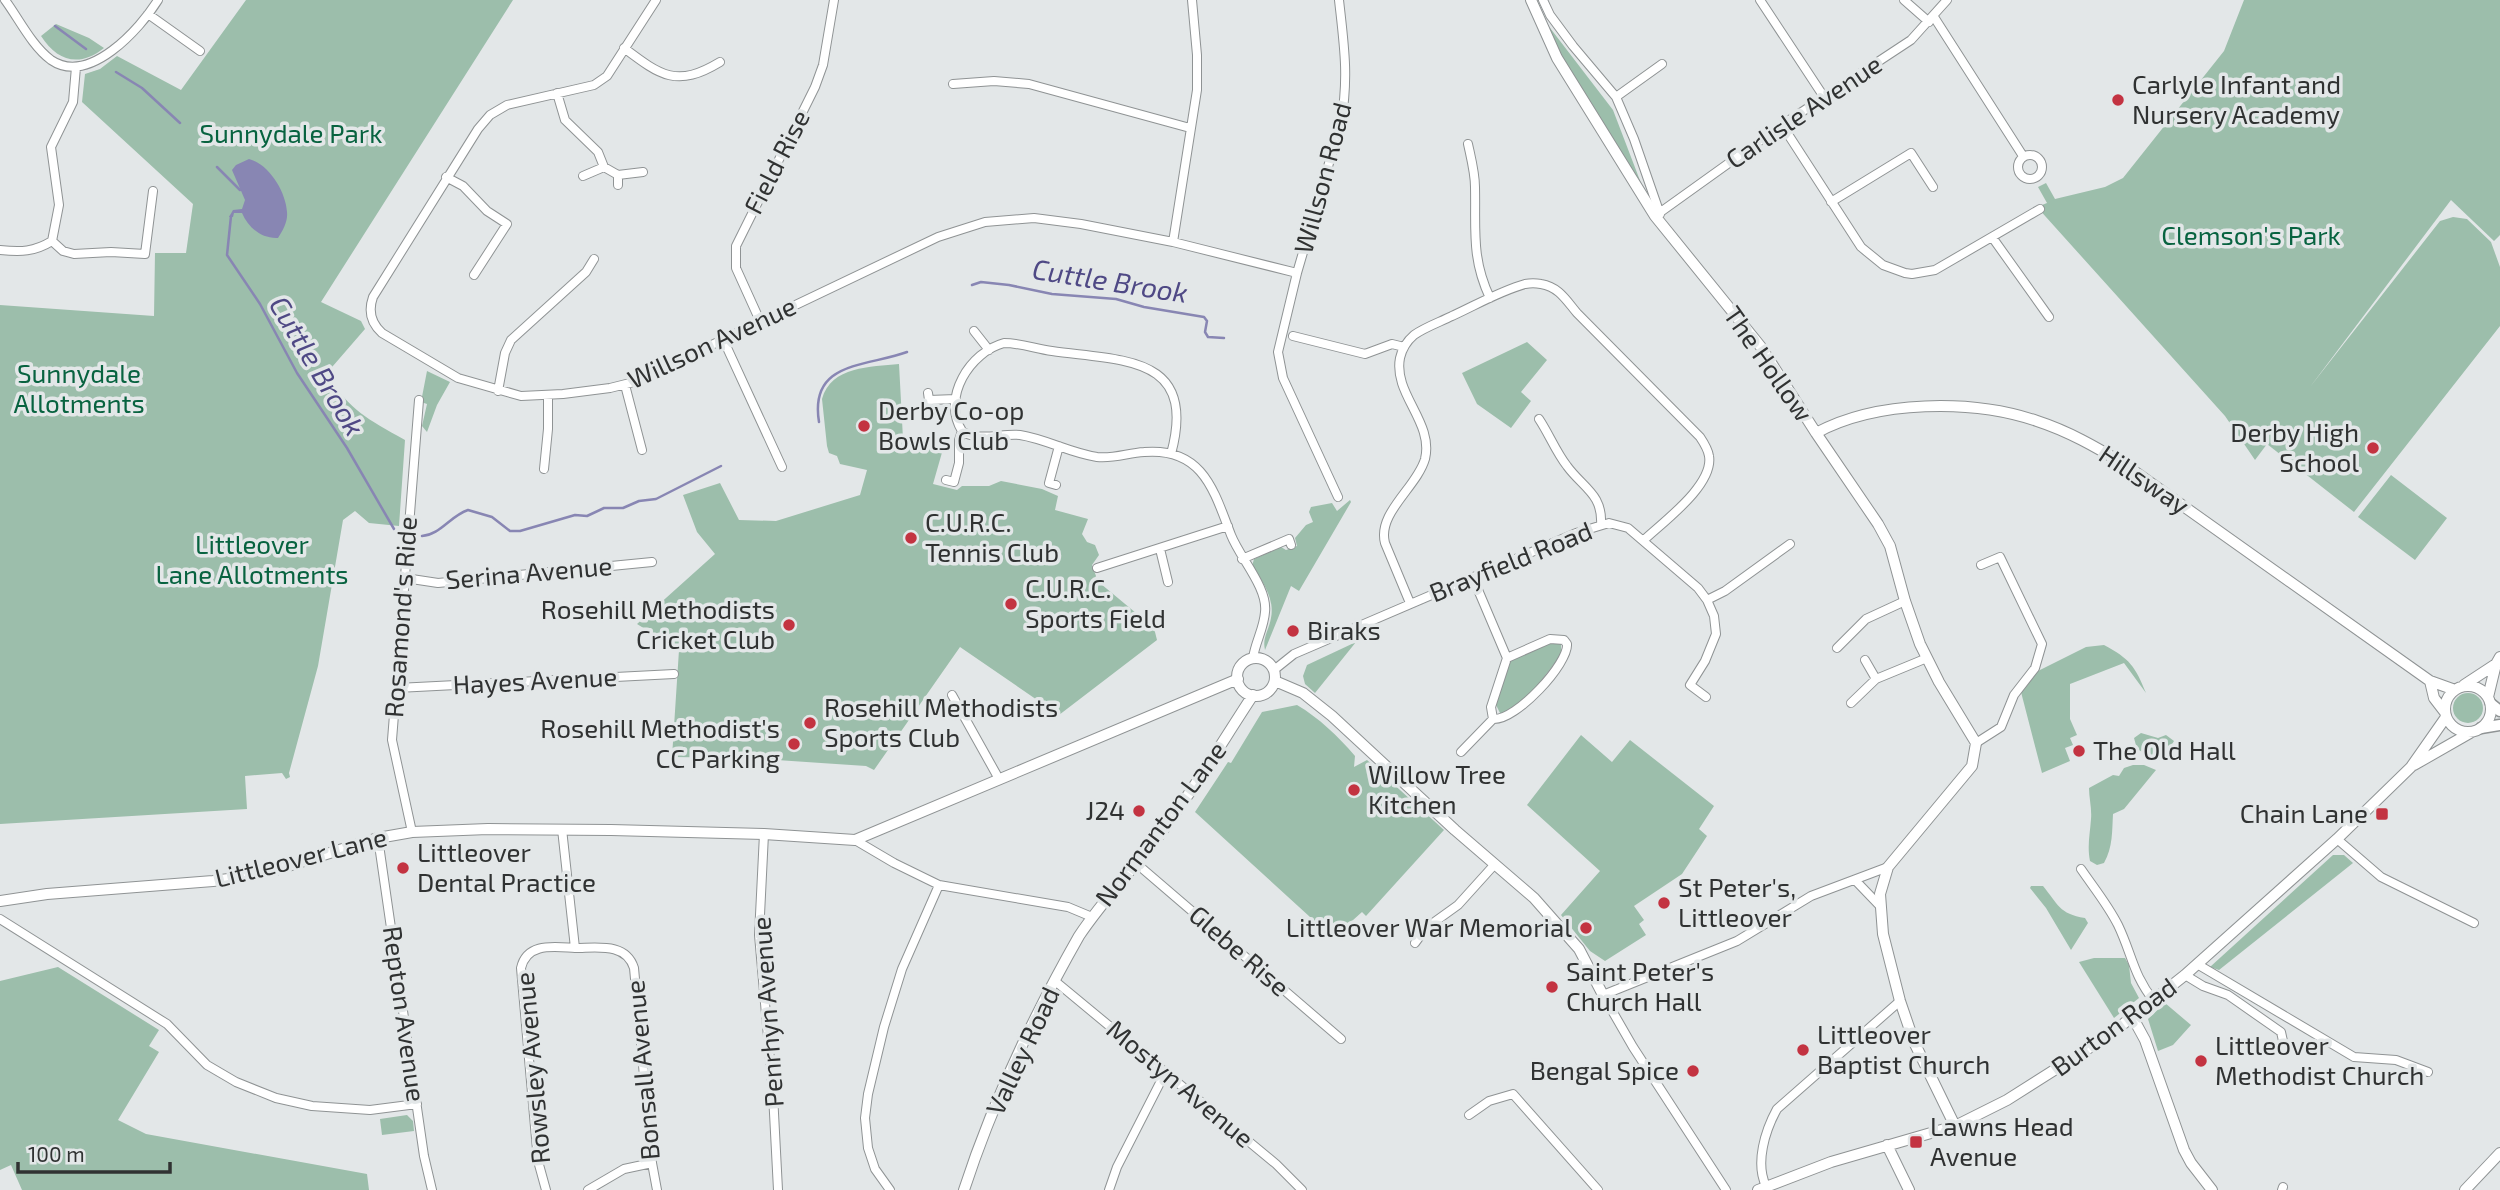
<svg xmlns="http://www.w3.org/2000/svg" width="2500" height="1190" font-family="'Exo 2',sans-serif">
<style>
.green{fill:#9cbeab}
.water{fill:#8886b3}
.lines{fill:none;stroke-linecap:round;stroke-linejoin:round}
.stream{stroke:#8886b3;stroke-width:2.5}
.minor-casing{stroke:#8f9394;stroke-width:10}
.tertiary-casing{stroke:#8f9394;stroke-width:12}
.secondary-casing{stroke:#8f9394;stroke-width:13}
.minor{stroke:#fff;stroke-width:8}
.tertiary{stroke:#fff;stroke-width:10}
.secondary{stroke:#fff;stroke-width:10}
.poi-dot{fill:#c33341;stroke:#e3e7e8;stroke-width:2.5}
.labels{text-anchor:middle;stroke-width:7;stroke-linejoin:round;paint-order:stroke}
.poi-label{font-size:26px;fill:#303232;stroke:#e3e7e8;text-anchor:start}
.street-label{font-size:26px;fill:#303232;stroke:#e3e7e8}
.park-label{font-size:26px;fill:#086340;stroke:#e3e7e8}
.water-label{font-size:28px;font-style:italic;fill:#4f4985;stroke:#e3e7e8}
</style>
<rect width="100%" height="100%" fill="#e3e7e8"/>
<path class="green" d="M246,0H513L321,302L361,321L365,329L326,374C352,412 366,418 405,440L399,526L369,523L355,511L343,520L318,666L289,773L290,777L286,779L282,773L245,776L247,809L0,824V305L154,316L155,253H186L193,204L82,102L85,74L100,69L117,56L181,90Z
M2244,0H2500V235L2494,241L2451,200L2310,387L2440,221L2453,217L2467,219L2491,242L2500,267V326L2354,512L2267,444L2255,460L2225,416L2037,207L2047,203L2038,187L2046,183L2055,199L2105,187L2123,178L2224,51Z
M56,24L89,38L104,48C79,68 57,61 41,36Z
M1547,24L1613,110L1644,191L1553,45Z
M1527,342L1547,360L1521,392L1531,401L1511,428L1477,404L1462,373Z
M899,364L903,439L943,449L933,484L957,490L962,486H989L1001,481L1042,489L1058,496L1055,510L1088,519L1082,534L1087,542L1095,545L1099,555L1092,565L1096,576L1095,579L1154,628L1157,640L1059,715L960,647L874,770L866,766L746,758L672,757L679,650L637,624L715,554L697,532L683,495L720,483L739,520L776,521L860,495L867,470L840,464L837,456L829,453L827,446L822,399C831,366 871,367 899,364Z
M427,371L450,382L437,405L427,432L422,426L427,404L421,402Z
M2391,475L2447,518L2415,560L2358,517Z
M1350,500L1351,502L1299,591L1291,586L1265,650C1262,638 1269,630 1271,618C1275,598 1262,581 1252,566L1254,559L1281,547L1286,550L1297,546L1295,538L1306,525L1313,522L1309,512L1311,507L1332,503L1337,511Z
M1551,641L1561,644V655L1534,690L1505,714L1500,713L1496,705L1510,661Z
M1356,642L1315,693L1305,684L1303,676L1307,665Z
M2104,645C2130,659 2135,666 2146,693L2124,663L2070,684V719L2077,735L2070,738L2073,745L2065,748L2070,761L2042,773L2021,692L2036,672L2086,647Z
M2453 708a15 15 0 1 1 30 0a15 15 0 1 1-30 0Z
M1297,705C1319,718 1338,736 1355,756L1354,767L1367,760L1444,830L1366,916L1362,912L1333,938L1195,812L1228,762L1231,763L1262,712Z
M2141,733L2158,738L2166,735L2174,741L2164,757L2158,761L2137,749L2134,738Z
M1581,735L1612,762L1630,740L1714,806L1699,829L1707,836L1682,874L1634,906L1644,920L1639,924L1646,935L1605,961L1590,951L1561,915L1600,871L1527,805Z
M2133,765H2144L2156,770L2124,809L2113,814C2112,831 2113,847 2104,863L2097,865L2090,861C2087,846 2090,834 2091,819C2092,809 2089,798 2089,788L2113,775L2119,776L2124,768Z
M2333,855H2344L2353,863L2219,970L2210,967Z
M2031,886H2043C2058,904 2059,914 2085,918L2088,923L2071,950L2046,908L2030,888Z
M2094,958H2125L2129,965L2131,983L2139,998L2114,1018L2079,962Z
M58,967L159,1030L149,1046L159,1052L118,1120L146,1134L367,1174L369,1190H22L11,1165L0,1170V981Z
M2165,1003L2191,1025L2173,1045L2158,1051L2148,1019Z
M407,1115L413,1121L414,1131L382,1135L380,1119Z"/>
<path class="water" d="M249,159C269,164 286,192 287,212C288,222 283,230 278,238C261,239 248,227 242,213H234L233,217H229L233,210L242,209L245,200L232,170L236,165Z"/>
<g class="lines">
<path class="stream" d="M55,26L86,49
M116,72L142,88L180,123
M217,167L240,190
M231,216L227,255L260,304L297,373L347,448L394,529
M972,285L981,282L1009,285L1052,294L1116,299L1144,307L1204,317L1207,321L1205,332L1208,337L1224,338
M819,422C809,361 866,367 907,352
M422,536C440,535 450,516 468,510L492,517L510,531H520L575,515L587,516L604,508H623L639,501L656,499L721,466"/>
<g class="minor-casing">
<path id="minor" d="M5,0C19,19 32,46 51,60C89,86 140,29 158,0
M656,0L607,76L594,85L507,105L490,115L478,129L373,297C368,311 371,323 382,333L458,378L521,396L563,394L610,388L634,382L938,237L985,222L1034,218L1081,224L1173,242L1297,273
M1543,0L1550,15L1573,46L1616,97L1634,139L1660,214
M1760,0L1824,97
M1904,0L1929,22
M148,14L200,51
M1934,17L2023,156
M624,48C661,76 677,88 720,62
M953,84L994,81L1029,84L1190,128
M557,93L565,120L598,152L604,167L618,175
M1616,97L1662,64
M1782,125L1861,247L1883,265L1905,273L1912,274L1935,270L2040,209
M1468,144C1471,158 1475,173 1475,187C1476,229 1471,258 1490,298
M2018 167a12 12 0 1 1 24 0a12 12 0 1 1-24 0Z
M583,176L604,167
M446,177L463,186L487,211L507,224L474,275
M618,185V175L643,172
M1831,202L1911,153L1933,187
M1655,216L1782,125L1911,40L1947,0
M1992,237L2049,317
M52,241L63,251L74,254L111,252L145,254L153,191
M1173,242L1197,90V55L1192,0
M0,250C21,252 34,252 52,241L59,205L51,147L73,102L76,67
M760,321L736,268V246L815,87L823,65L834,0
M974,331L989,350
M1293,336L1365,354L1392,344L1404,347
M723,339L782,467
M625,385L642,450
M498,391L505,353L511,340L586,272L594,259
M928,393L929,400L956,399
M1539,419C1549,434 1556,452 1567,466C1583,488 1603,494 1601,525
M962,431C977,442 1002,433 1020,435C1046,439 1070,453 1097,457C1113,459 1128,453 1144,452C1203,447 1214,491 1231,535C1240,558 1268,588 1265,612C1264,628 1255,643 1253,658
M544,469L548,429V396
M946,480L954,482L959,463V440L962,431C941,398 970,352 1004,343C1021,343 1036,349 1052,351C1123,361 1198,355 1171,454
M1056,485L1049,483L1059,446
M1338,497L1283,378L1278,352L1297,273L1341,122C1349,77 1344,45 1339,0
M1160,549L1168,582
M1242,559L1289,539L1291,545
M1097,568L1228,526
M405,578L438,583L652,562
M1473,578L1507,658L1550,639L1564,640L1567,644C1569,663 1516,721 1493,719L1491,707L1507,658
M1707,600L1725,591L1790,544
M1410,603L1385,543C1377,513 1417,487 1425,459C1434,422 1393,394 1400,358C1402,349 1407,341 1414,335C1425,327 1440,322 1452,316C1476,305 1500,291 1525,284C1530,283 1536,283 1541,284C1559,287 1566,300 1577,313L1700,437C1704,443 1708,449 1709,456C1714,485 1663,522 1644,540
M1837,648L1866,619L1905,601
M1865,660L1876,679
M1274,670L1294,654L1576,533L1609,523L1628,528L1698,588L1707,600L1714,616L1716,634L1705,661L1690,685L1706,697
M397,688L674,674
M952,695L999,779
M1851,703L1876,679L1927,658
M1976,743L2001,727L2014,695L2035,668L2042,644L2000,557L1981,565
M1461,752L1493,719
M562,829L575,948C596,948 626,942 634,968L652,1163L657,1190
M412,832L392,740L419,400
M764,834L759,935L773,1094L778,1190
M378,838L424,1156L432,1190
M2337,839L2381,877L2474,923
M855,840L894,863L939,885L1068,907L1092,917
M1137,864L1341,1039
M2081,869C2094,888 2108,905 2118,925C2132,954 2133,975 2154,1001
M1855,880L1879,905
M0,919L167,1024L207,1065L236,1082L276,1098L312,1106L370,1110L417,1104
M1415,943L1426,928L1458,905L1495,864
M2197,964L2354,1057L2396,1060L2428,1072
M2185,975L2203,986L2228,995L2281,1032L2283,1041
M1055,981L1276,1164L1302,1190
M1469,1115L1489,1101L1513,1094L1598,1190
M1766,1186C1755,1163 1765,1131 1777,1109L1900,1001
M546,1190L538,1161L521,968C527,942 554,947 575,948
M588,1190L624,1169L652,1163
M890,1190L875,1169L868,1148L865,1118L868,1094L884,1027L902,969L939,885
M1109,1190L1117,1167L1165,1073
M1726,1190L1633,1047L1603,995L1737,941L1811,896L1888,867
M2282,1190L2283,1187"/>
</g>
<g class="tertiary-casing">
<path id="tertiary" d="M1531,0L1557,58L1655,216L1761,347L1816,433L1878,524L1890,546L1905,601L1920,644L1939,682L1976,743L1972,766L1888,867L1880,894L1883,934L1900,1001L1914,1042L1955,1126
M1816,433C1877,400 1972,399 2037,421C2068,431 2096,447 2124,464L2430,681L2455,690
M1237 677a19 19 0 1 1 38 0a19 19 0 1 1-38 0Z
M1275,681L1303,693L1332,716L1455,830L1534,898L1579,949L1603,995
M2430,681L2434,698L2444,711
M2464,685L2496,664
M2445 709a23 23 0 1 1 46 0a23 23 0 1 1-46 0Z
M2488,697L2496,664L2500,657
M2414,765L2470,733
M0,901L47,894L213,881L244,877L275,870L378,838L412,832L488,829L611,830L764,834L855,840L1238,679
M2133,1018L2145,1040L2184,1150L2191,1163L2212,1190
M1887,1145L1909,1190
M964,1190C993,1101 1033,1017 1079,936C1103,900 1133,869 1160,834C1194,790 1222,742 1253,695
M1758,1190L1831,1162L1955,1126L2007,1100L2108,1036L2185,975L2337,839L2411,767L2446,717
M2465,1190L2500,1153"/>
</g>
<g class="secondary-casing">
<path id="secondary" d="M2491,704L2500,711
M2481,728L2500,725"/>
</g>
<use href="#minor" class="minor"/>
<use href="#tertiary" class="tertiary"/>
<use href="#secondary" class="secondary"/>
</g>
<g class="poi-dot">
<circle cx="2118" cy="100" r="7"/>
<circle cx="864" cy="426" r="7"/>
<circle cx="2373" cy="448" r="7"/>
<circle cx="911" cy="538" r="7"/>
<circle cx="1011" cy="604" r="7"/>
<circle cx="789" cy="625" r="7"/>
<circle cx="1293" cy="631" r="7"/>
<circle cx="810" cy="723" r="7"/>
<circle cx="794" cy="744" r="7"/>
<circle cx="2079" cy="751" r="7"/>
<circle cx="1354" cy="790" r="7"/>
<circle cx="1139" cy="811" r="7"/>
<rect x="2375" y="807" width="14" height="14" rx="3.5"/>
<circle cx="403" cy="868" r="7"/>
<circle cx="1664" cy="903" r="7"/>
<circle cx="1586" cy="928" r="7"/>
<circle cx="1552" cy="987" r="7"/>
<circle cx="1803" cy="1050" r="7"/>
<circle cx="2201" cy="1061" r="7"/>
<circle cx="1693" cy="1071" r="7"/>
<rect x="1909" y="1135" width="14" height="14" rx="3.5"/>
</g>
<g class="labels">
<g class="poi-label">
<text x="2132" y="94">Carlyle Infant and<tspan x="2132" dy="30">Nursery Academy</tspan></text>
<text x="878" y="420">Derby Co-op<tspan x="878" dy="30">Bowls Club</tspan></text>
<text x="2359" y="442" text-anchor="end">Derby High<tspan x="2359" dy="30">School</tspan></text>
<text x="925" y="532">C.U.R.C.<tspan x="925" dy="30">Tennis Club</tspan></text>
<text x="1025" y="598">C.U.R.C.<tspan x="1025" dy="30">Sports Field</tspan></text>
<text x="775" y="619" text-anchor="end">Rosehill Methodists<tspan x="775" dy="30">Cricket Club</tspan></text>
<text x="1307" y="640">Biraks</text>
<text x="824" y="717">Rosehill Methodists<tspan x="824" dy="30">Sports Club</tspan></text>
<text x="780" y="738" text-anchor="end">Rosehill Methodist's<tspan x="780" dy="30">CC Parking</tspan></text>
<text x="2093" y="760">The Old Hall</text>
<text x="1368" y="784">Willow Tree<tspan x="1368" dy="30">Kitchen</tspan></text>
<text x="1125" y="820" text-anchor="end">J24</text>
<text x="2368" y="823" text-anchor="end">Chain Lane</text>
<text x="417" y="862">Littleover<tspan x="417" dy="30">Dental Practice</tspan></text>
<text x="1678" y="897">St Peter's,<tspan x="1678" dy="30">Littleover</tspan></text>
<text x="1572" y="937" text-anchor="end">Littleover War Memorial</text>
<text x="1566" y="981">Saint Peter's<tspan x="1566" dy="30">Church Hall</tspan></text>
<text x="1817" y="1044">Littleover<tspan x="1817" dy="30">Baptist Church</tspan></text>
<text x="2215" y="1055">Littleover<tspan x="2215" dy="30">Methodist Church</tspan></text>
<text x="1679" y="1080" text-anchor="end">Bengal Spice</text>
<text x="1930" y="1136">Lawns Head<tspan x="1930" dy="30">Avenue</tspan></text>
</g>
<g class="street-label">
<text transform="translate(1804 112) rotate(-34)" y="9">Carlisle Avenue</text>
<text transform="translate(777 162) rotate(-63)" y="9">Field Rise</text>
<text transform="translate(1323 178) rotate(-75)" y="9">Willson Road</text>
<text transform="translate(712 343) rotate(-25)" y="9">Willson Avenue</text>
<text transform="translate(1768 364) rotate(55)" y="9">The Hollow</text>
<text transform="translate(2144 480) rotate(34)" y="9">Hillsway</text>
<text transform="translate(1511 562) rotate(-22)" y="9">Brayfield Road</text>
<text transform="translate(529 573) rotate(-5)" y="9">Serina Avenue</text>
<text transform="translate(401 617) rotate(-86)" y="9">Rosamond's Ride</text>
<text transform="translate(535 681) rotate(-3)" y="9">Hayes Avenue</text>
<text transform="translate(1161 824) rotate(-53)" y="9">Normanton Lane</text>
<text transform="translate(301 858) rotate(-14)" y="9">Littleover Lane</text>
<text transform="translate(1239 951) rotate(41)" y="9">Glebe Rise</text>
<text transform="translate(768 1012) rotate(-94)" y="9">Penrhyn Avenue</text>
<text transform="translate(404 1014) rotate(82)" y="9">Repton Avenue</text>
<text transform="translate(2114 1027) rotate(-36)" y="9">Burton Road</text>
<text transform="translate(1023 1051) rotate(-65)" y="9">Valley Road</text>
<text transform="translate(533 1068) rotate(-95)" y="9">Rowsley Avenue</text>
<text transform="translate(643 1070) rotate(-95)" y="9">Bonsall Avenue</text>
<text transform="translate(1180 1084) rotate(40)" y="9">Mostyn Avenue</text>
</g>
<g class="park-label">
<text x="291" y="143">Sunnydale Park</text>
<text x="2251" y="245">Clemson's Park</text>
<text x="79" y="383">Sunnydale<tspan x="79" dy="30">Allotments</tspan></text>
<text x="252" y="554">Littleover<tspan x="252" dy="30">Lane Allotments</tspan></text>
</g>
<g class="water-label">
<text transform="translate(1110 281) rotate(9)" y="10">Cuttle Brook</text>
<text transform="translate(317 366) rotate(59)" y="10">Cuttle Brook</text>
</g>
</g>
<path d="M18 1162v10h152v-10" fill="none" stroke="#303232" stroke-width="3.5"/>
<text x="28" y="1162" font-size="21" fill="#303232" stroke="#e3e7e8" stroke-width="5" paint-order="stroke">100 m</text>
</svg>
